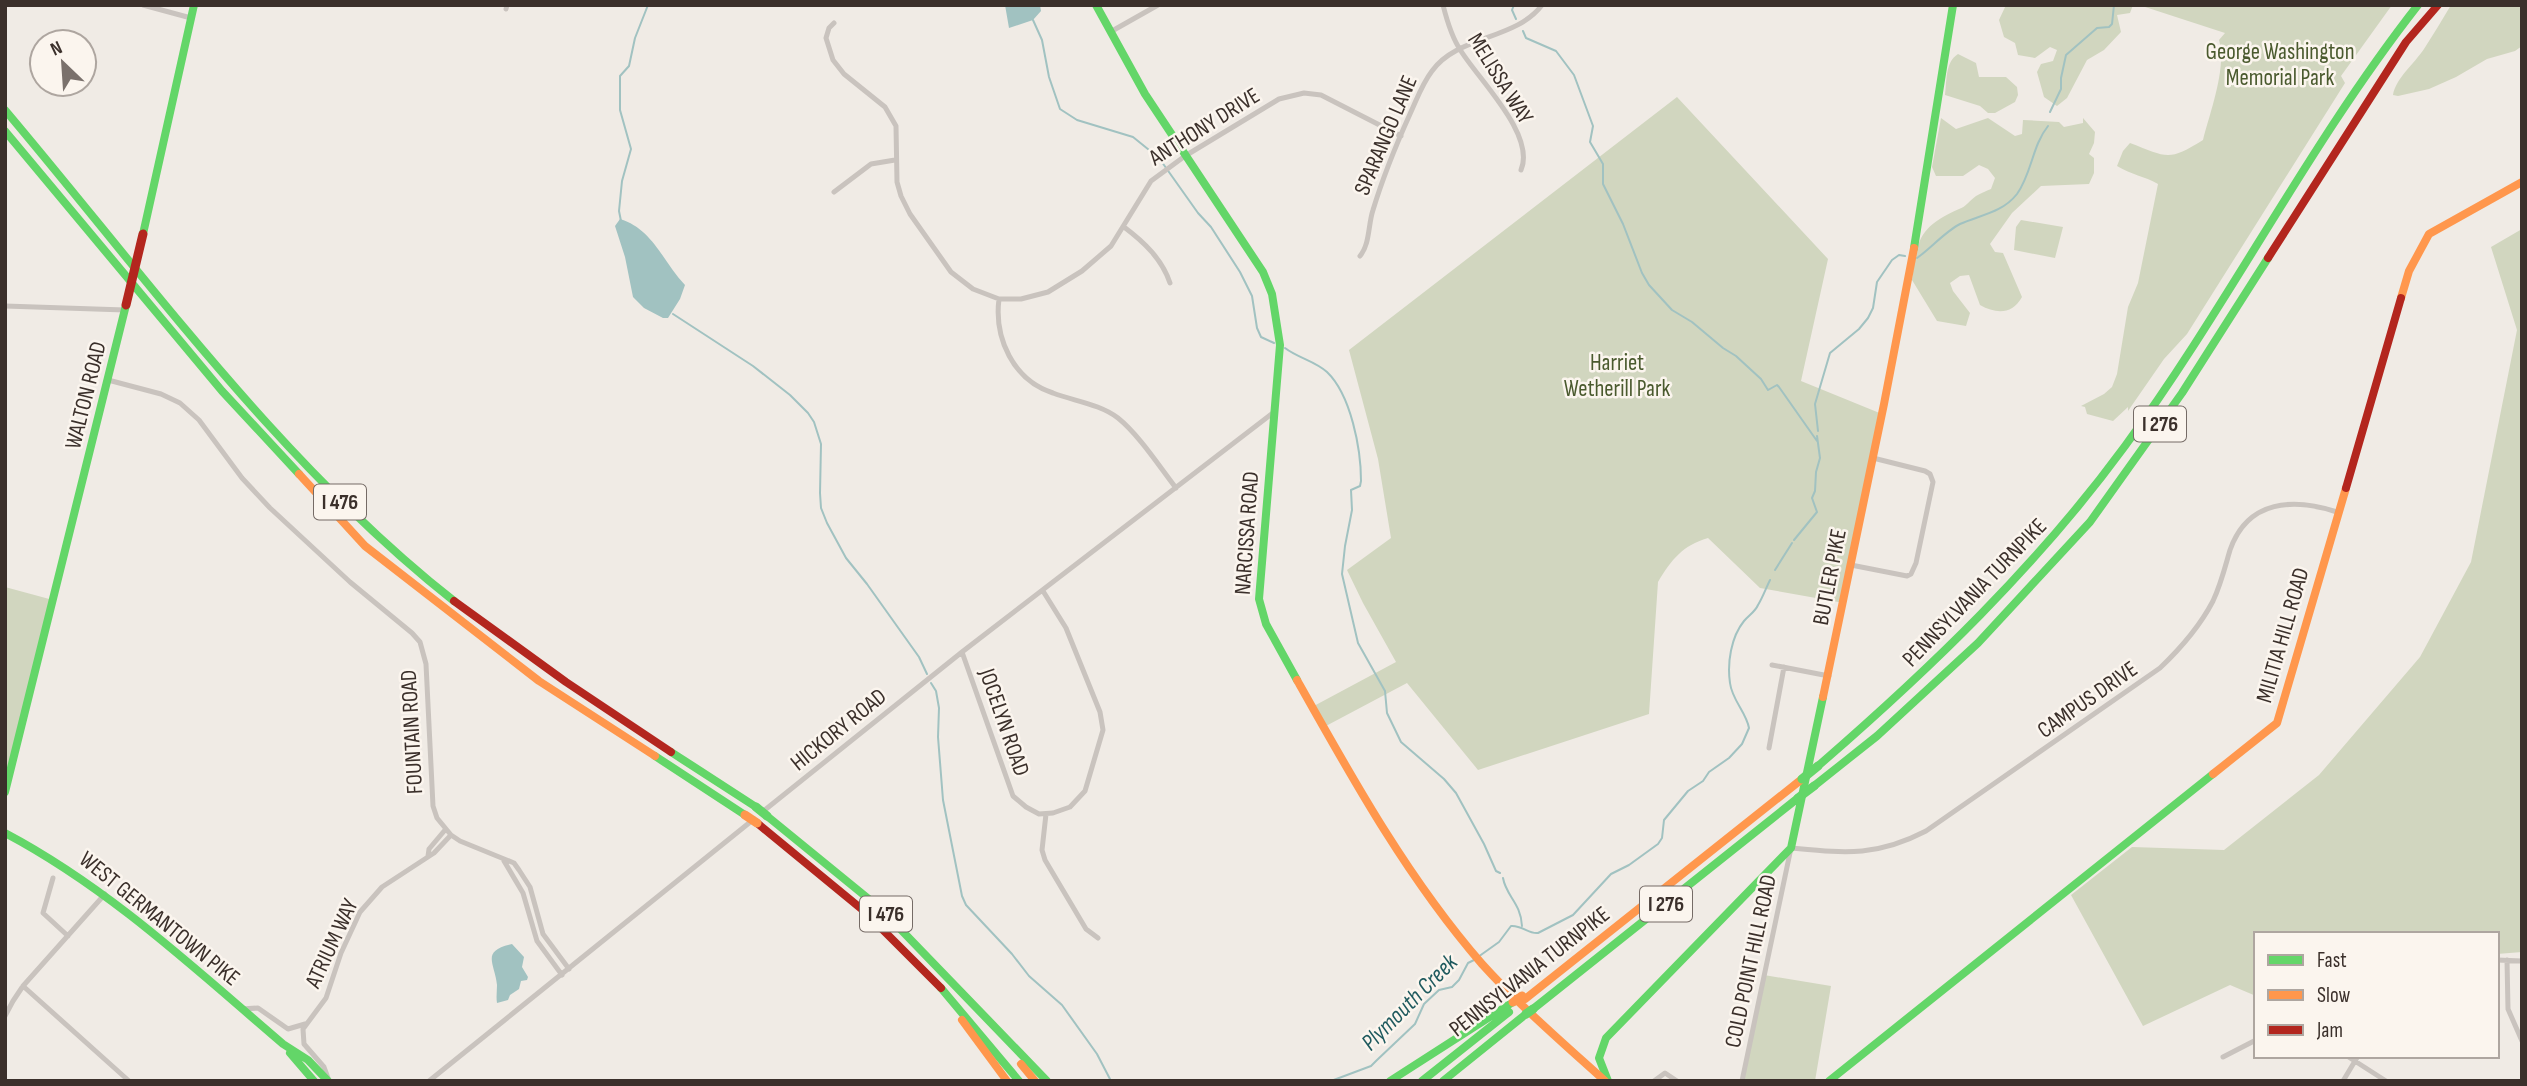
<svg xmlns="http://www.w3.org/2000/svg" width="2527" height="1086" font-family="'Sofia Sans Condensed',sans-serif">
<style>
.green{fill:#d1d6bf}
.water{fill:#a1c2c1}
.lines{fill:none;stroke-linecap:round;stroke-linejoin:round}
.stream{stroke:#a1c2c1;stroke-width:2}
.street{stroke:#c9c3be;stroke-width:5}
.fast{stroke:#63d668;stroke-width:8}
.slow{stroke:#ff974d;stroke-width:8}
.jam{stroke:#b3261e;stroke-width:8}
.fast-bridge{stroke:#63d668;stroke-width:9}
.slow-bridge{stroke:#ff974d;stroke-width:9}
.jam-bridge{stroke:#b3261e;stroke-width:9}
.labels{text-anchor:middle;stroke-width:5;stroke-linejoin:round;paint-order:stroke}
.shield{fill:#fbf5ee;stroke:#756b66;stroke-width:2}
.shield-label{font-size:21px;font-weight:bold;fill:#3b302b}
.park-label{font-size:23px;fill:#4a5a2e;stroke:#fbf5ee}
.street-label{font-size:23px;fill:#3b302b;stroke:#fbf5ee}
.water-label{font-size:24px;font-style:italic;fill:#1f5a5e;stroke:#fbf5ee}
</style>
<rect width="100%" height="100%" fill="#f0ebe5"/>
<path class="green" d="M2006,5H2133L2130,13L2117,15L2121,32L2104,50L2087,60L2067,98L2057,106L2044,97L2037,72L2041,64L2053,61L2057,50L2050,47L2035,58L2018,55L2015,43L2004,37L1999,20Z
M2139,5H2392L2341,76L2345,83L2187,334L2164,359L2128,411V407L2113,421L2087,414L2085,407L2081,406L2104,394L2112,387L2117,374L2128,307L2138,283L2158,184C2144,176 2132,175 2117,166L2123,151L2130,143C2167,157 2168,162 2203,140C2210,112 2227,68 2219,40L2225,33Z
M2451,5H2522V46L2515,51L2487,59L2456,77L2429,89L2398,96L2393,95C2396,78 2414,64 2424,49C2433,35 2442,20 2451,5Z
M1958,54L1976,63L1979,77H2006L2017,87L2018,95L2015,102L1995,113H1988L1980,106L1945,95C1947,81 1945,62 1958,54Z
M1677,97L1828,259L1801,381L1882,414L1844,603L1760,588L1708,538C1682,546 1672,559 1658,582L1649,714L1478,770L1407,683L1324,727L1312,707L1396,662L1363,603L1347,570L1391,538L1378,459L1349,350Z
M1941,118L1956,129L1988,118L2015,136L2022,134L2023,120L2059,122L2064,127L2083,123V118L2095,132L2094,143L2089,154L2094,158V173L2089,184L2041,186L2012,213L1990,244L1995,252L2003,253L2022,297C2012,315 1996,314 1980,305L1969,275L1960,276L1950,283L1953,291L1970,313L1966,326L1937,321L1912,280C1917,239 1919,227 1959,209C1966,207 1970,200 1976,196C1981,193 1986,191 1991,189L1995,178L1988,169L1979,165L1963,176H1936L1932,167Z
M2021,220L2063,227L2055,258L2014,250L2016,227Z
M2522,229V952L2497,954V934H2256V996L2230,985L2143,1026L2071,895L2132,847L2224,850L2319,775L2420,657L2471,562L2517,330L2491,247Z
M5,587L53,600L5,792Z
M1764,975L1831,986L1815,1081H1742Z"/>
<path class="water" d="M1005,5H1040L1041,11L1033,20L1009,28Z
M620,219C653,229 663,262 685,285L680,299L668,318H663L644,308L633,297L625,257L615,226Z
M512,944L524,957L522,967L528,977L527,980L521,981L519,989L510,995L508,1000L497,1003C496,997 497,991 497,985C495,963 480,951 512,944Z"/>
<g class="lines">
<path class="stream" d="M1514,5L1512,10L1516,19
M1033,20L1042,40L1049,77L1060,109L1077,120L1133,137L1159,158L1198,213L1211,227L1240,272L1252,296L1257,328L1261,337L1274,343
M1523,31L1526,38L1556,51L1574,75L1593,126L1590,142L1603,164V184L1623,224L1642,273L1649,285L1672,310L1692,322L1723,348L1736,356L1761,379L1768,390L1777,385L1779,387L1817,441
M2050,112L2061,89V78L2066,55L2097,28L2109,27L2112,24L2114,5
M621,221L619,211L622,181L631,149L620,110V76L629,66L635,38L648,5
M1917,258C1931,248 1946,231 1960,224C1980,215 2002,213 2017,194C2032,173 2032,146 2048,126
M673,314L753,366L790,395L808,413L814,422L821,444L820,493L821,508L827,523L846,558L867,584L919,657L927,674
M1285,348C1298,358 1315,361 1327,372C1351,395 1361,449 1361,481L1360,486L1351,490L1352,510L1345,546L1342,574L1358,643L1385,691L1387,713L1401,742L1444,779L1456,793L1484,844L1496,871L1500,873
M1818,431L1815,404L1830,353L1859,329L1868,318L1873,308L1877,282L1892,260L1899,255L1905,256
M1794,540L1817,512L1812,498L1815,491L1816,472L1820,458L1817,436
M1775,570L1792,543
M931,683L936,691L939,708L938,737L943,800L962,896L966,905L1012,954L1029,976L1062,1005L1097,1054L1111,1081
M1503,878C1506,896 1521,903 1522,926
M1478,957L1499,942L1511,926C1522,925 1528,934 1538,933L1573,915L1611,874L1629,865L1658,844L1662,838L1664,820L1688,791L1703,781L1709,772L1729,758L1742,744L1749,728C1746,712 1732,700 1730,683C1727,663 1731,637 1744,621C1749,615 1755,612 1758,605C1763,597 1766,588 1770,580
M1331,1081L1371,1066L1377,1060L1415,1024L1424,1004L1439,990L1452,987L1459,980L1468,963L1474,960"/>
<path class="street" d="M143,5L191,18
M1443,5C1447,21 1452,38 1461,51C1479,80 1536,135 1521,170
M506,9L507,5
M834,23L829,28L826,38L833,60L844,74L885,107L896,126L897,182L901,196L910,214L951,272L973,289L999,299H1021L1048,292L1082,271L1111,246L1151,181L1185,156L1279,99L1304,93L1321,95L1401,136
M1112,31L1158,5
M834,192L871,164L895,160
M1124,227C1144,242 1162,259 1170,283
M1360,256C1370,244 1368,225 1373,210C1383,177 1396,145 1410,114C1417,99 1422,84 1432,71C1458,35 1516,40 1542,5
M999,299C994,338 1013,380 1053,393C1074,401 1100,404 1118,418C1139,435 1159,466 1176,488
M5,306L125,310
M108,380L161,394L180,403L199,420L242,478L270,508L350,582L412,633L420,642L426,664L433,806L437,818L451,835L460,841L514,863L519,870L530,887L543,934L569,969
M1851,565L1907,576L1911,574L1916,563L1933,482L1930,474L1925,471L1873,458
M962,652L1013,796L1026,807L1039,814L1053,813L1070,807L1085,791L1103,730L1100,712L1066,628L1043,591
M1772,665L1829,676
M1769,748L1784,667
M761,813L962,652L1274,412
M1046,814L1042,850L1045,860L1086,929L1098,938
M428,856L429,849L445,830
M504,861L523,893L537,941L562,975
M53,878L43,913L68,936
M2497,960L2522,961
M2507,960L2508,1009L2522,1041
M23,986L129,1081
M242,1009L258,1008L288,1029L305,1024
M5,1016L13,1001L23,986L105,894
M2347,1056L2386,1081
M2223,1057L2256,1040
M328,1078L324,1067L304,1044L303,1029L326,998L341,953L360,912L382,887L434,853L451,835
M429,1081L754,819
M1654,1081L1665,1073L1677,1081
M1742,1081L1791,848C1845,853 1876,857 1926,831L2160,668C2181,648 2200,626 2213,601C2221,584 2225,567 2230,550C2248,499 2294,498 2337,512
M2343,1081L2358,1056"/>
<path class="fast" d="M1096,5L1145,94L1263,272L1272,294L1280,345L1259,599L1266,624L1297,680
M5,110C147,278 281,465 454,601
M5,131L222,391L299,474
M143,234L194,5
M1914,248L1953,5
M671,752L756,807
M655,756L745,815
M1818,766C1930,669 2037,566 2125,446C2229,304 2309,144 2418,5
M1814,786L1877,736L1978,643L2090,522L2182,393L2268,258
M5,792L126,305
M767,816L881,909L1047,1081
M5,833C109,888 194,968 283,1044L308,1060L328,1081
M941,988L1019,1081
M1533,1009L1798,798
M290,1053L314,1081
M1390,1081L1513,1002
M1422,1081L1509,1012
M1443,1081L1526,1014
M1608,1081L1599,1058L1606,1038L1791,848L1823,697
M1829,1081L2213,774"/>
<path class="slow" d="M2401,298L2409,271L2429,234L2522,182
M299,474L365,546L539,681L655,756
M1297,680C1352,778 1408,879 1482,964C1520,1006 1563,1043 1605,1081
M1823,697L1884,404L1914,248
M2213,774L2277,723L2346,488
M1525,999L1802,779
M962,1020L1007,1081
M1021,1064L1035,1081"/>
<path class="jam" d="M2268,258L2406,42L2438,5
M2346,488L2401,298
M454,601L566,682L671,752
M757,823L864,911L941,988"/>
<path class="fast-bridge" d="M1802,779L1818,766
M1798,798L1814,786
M756,807L767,816
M1526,1014L1533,1009"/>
<path class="slow-bridge" d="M745,815L757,823
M1513,1002L1522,996"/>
<path class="jam-bridge" d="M126,305L143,234"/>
</g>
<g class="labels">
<g class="shield">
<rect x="2134" y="406.5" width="52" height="35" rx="5"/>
<rect x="314" y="484.5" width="52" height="35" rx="5"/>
<rect x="1640" y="886.5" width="52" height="35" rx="5"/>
<rect x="860" y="896.5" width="52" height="35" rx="5"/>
</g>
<g class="shield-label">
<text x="2160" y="431">I 276</text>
<text x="340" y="509">I 476</text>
<text x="1666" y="911">I 276</text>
<text x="886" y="921">I 476</text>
</g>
<g class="park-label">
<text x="2280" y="59">George Washington<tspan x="2280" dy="26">Memorial Park</tspan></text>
<text x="1617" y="370">Harriet<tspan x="1617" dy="26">Wetherill Park</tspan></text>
</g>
<g class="street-label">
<text transform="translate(1501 78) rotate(58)" y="8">MELISSA WAY</text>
<text transform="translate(1204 126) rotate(-32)" y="8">ANTHONY DRIVE</text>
<text transform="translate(1385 135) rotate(-67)" y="8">SPARANGO LANE</text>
<text transform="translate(85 395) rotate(-76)" y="8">WALTON ROAD</text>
<text transform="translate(1246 533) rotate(-86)" y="8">NARCISSA ROAD</text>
<text transform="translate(1829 577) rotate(-79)" y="8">BUTLER PIKE</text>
<text transform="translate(1974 592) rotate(-46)" y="8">PENNSYLVANIA TURNPIKE</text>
<text transform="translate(2282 635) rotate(-74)" y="8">MILITIA HILL ROAD</text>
<text transform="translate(2087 699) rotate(-35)" y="8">CAMPUS DRIVE</text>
<text transform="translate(1005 722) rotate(71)" y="8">JOCELYN ROAD</text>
<text transform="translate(838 729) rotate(-39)" y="8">HICKORY ROAD</text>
<text transform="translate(411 732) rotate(-93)" y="8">FOUNTAIN ROAD</text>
<text transform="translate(160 918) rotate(39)" y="8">WEST GERMANTOWN PIKE</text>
<text transform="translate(331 943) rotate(-65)" y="8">ATRIUM WAY</text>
<text transform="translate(1750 961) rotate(-78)" y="8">COLD POINT HILL ROAD</text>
<text transform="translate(1529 971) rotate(-38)" y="8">PENNSYLVANIA TURNPIKE</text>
</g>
<g class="water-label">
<text transform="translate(1409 1002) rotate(-45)" y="8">Plymouth Creek</text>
</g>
</g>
<rect width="2527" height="1086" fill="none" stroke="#3b302b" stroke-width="14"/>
<rect x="2254" y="932" width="245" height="126" fill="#fbf5ee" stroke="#aea6a0" stroke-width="2"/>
<rect x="2268" y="955" width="35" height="10" fill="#63d668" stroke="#aea6a0" stroke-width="2"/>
<text x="2317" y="967" font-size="21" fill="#3b302b">Fast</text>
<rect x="2268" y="990" width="35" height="10" fill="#ff974d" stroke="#aea6a0" stroke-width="2"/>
<text x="2317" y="1002" font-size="21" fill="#3b302b">Slow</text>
<rect x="2268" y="1025" width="35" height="10" fill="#b3261e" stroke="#aea6a0" stroke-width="2"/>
<text x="2317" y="1037" font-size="21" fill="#3b302b">Jam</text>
<g transform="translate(63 63) rotate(335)"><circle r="33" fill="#fbf5ee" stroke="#aea6a0" stroke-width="2"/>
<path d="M0-5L12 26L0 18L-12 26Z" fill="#7a716c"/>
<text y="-10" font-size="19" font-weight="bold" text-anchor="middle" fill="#3b302b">N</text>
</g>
</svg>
